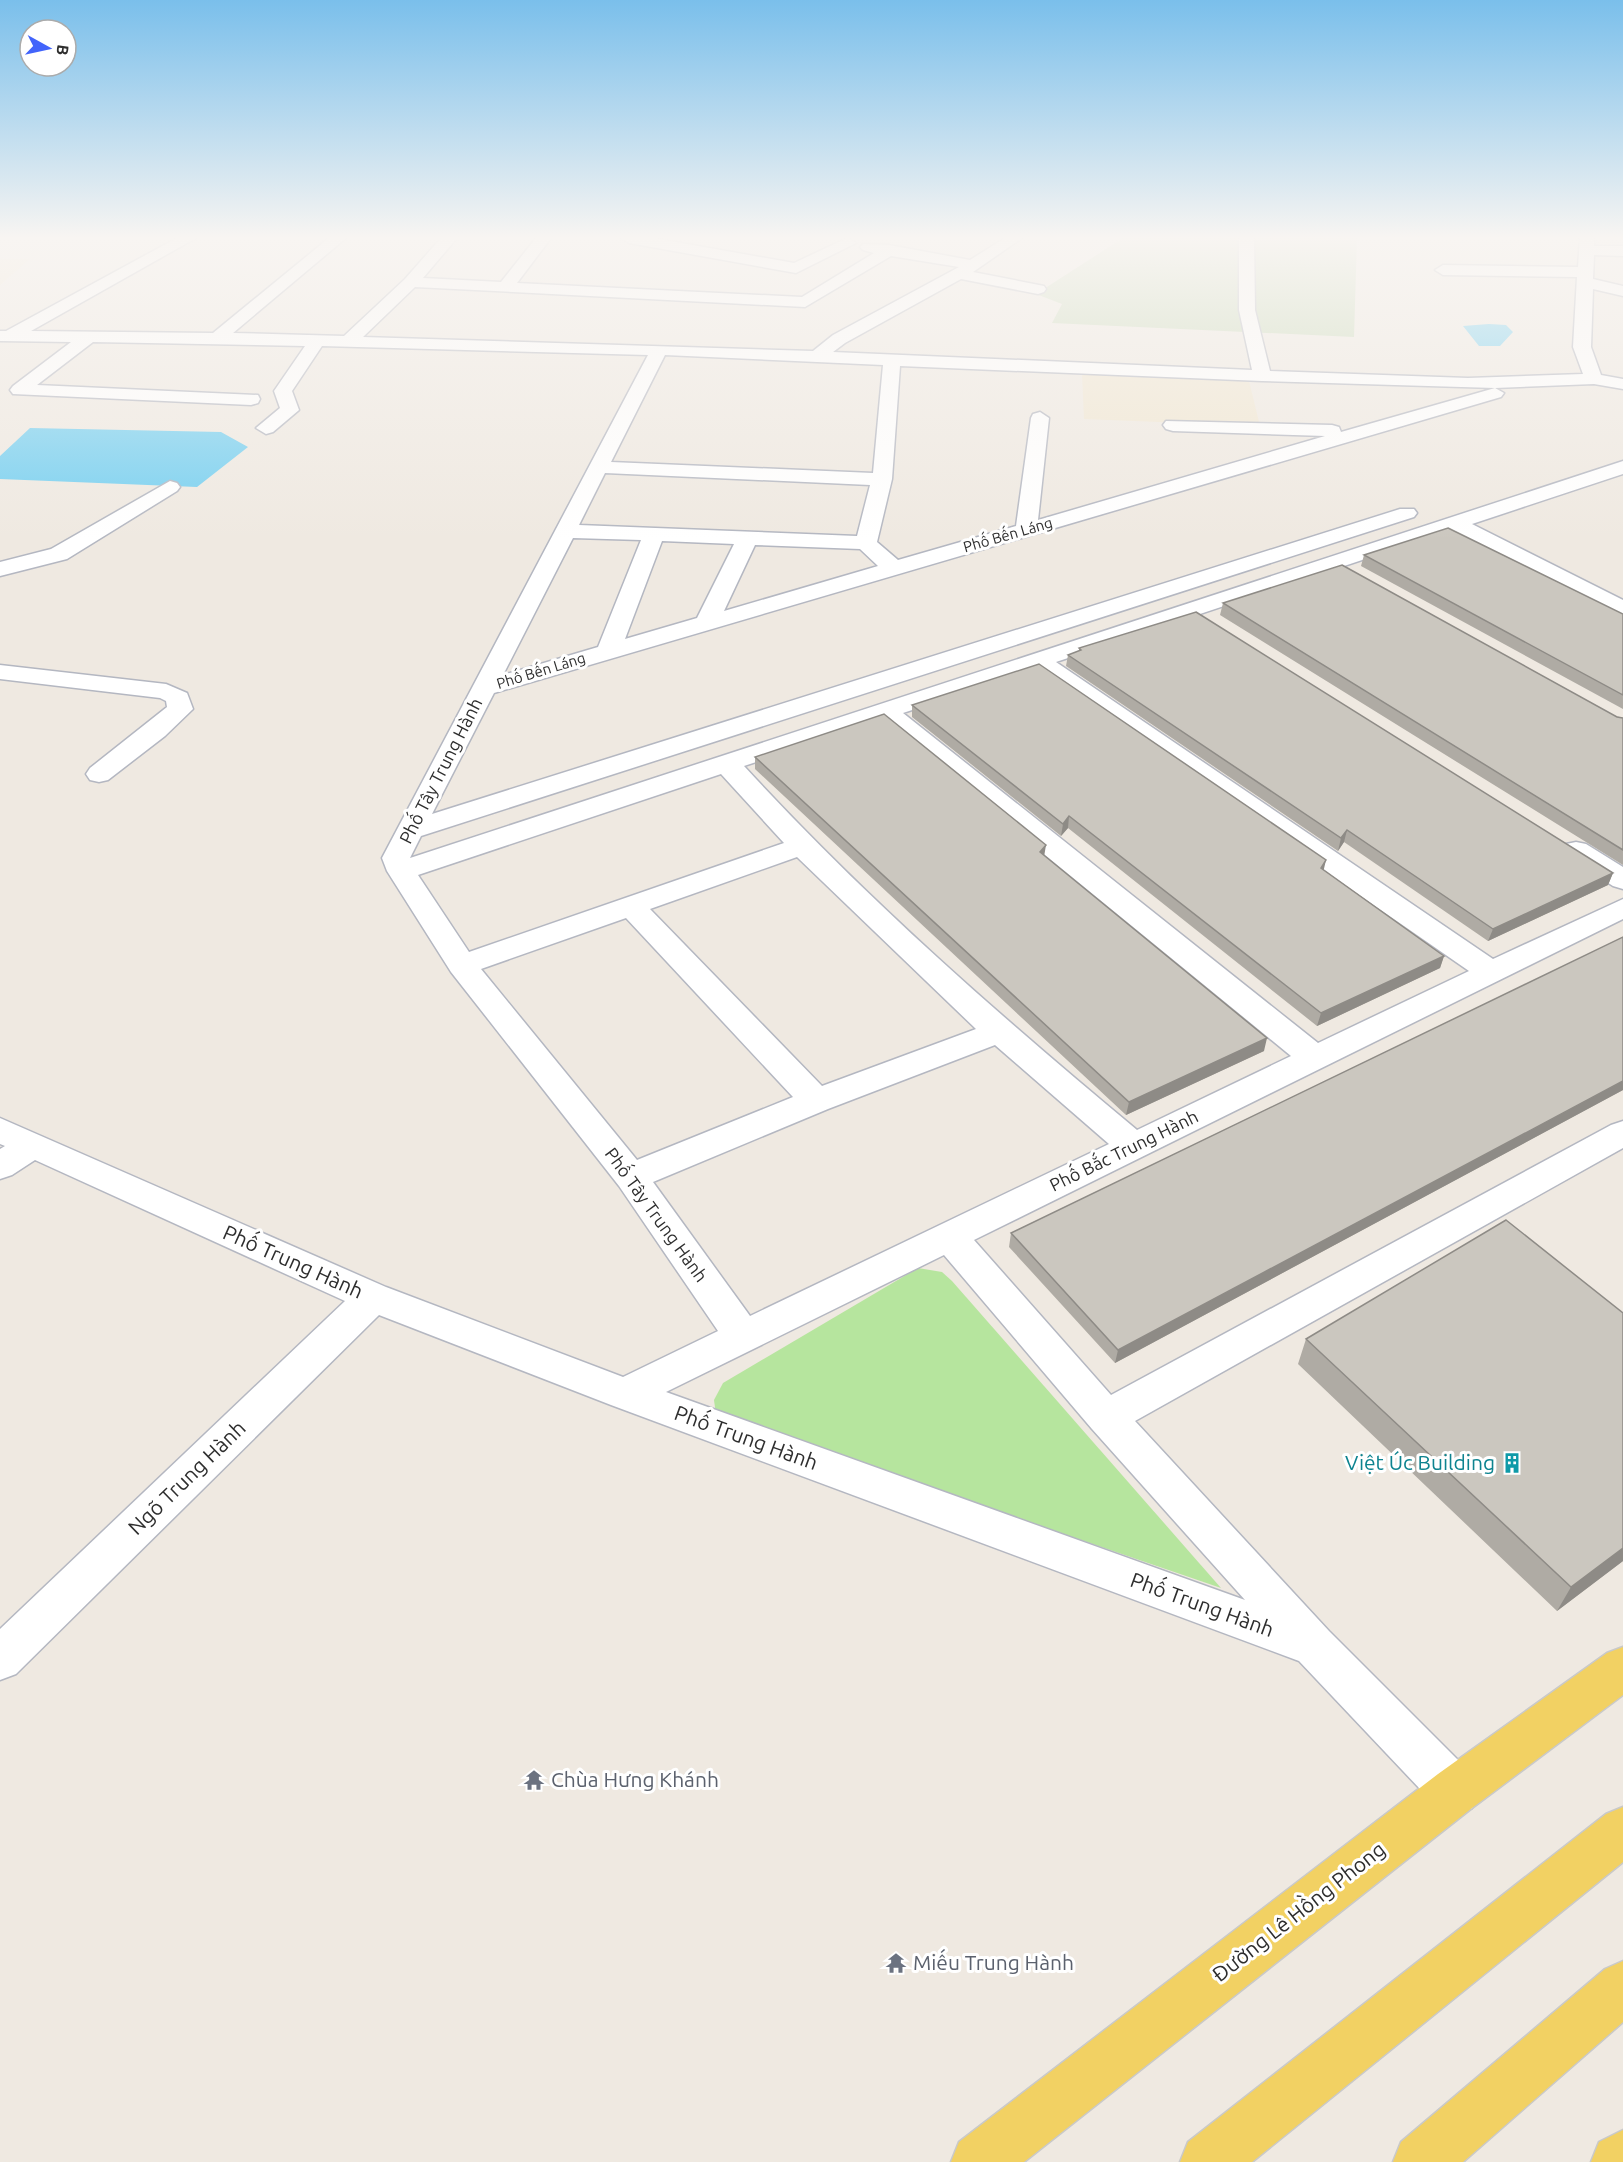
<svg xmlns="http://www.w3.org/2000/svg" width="1623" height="2162" font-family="Ubuntu,sans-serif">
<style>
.education{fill:#f0e6d1}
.green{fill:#b6e59e}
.cemetery{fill:#c8d9b8}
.water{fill:#75cff0}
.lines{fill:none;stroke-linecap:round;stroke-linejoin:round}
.minor-casing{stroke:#b4b7c1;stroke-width:3}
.major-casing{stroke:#c9c9c9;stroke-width:3}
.minor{fill:#fff;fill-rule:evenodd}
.major{fill:#f2d163;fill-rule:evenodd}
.wall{fill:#afaba4}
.shaded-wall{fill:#8e8b86}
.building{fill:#cbc7bf;stroke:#8e8b86;stroke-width:1.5}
.labels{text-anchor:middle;stroke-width:6;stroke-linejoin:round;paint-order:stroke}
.far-street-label{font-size:15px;fill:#2e2e2e;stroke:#fff}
.street-label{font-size:18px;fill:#2e2e2e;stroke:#fff}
.near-street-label{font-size:21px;fill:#2e2e2e;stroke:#fff}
.near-culture-label{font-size:21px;fill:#0d838f;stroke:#fff;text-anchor:end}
.near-worship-label{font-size:21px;fill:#5b616d;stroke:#fff;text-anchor:start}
</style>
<rect width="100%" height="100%" fill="#efe9e1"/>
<path class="education" d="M0,259H30L0,285Z
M1082,374L1249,381L1260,426L1084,419Z"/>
<path class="green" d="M918,1268L942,1272L952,1281L1221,1588L716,1415L714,1400L723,1383Z"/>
<path class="cemetery" d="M1123,238H1357L1354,337L1052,323L1062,304L1036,294Z"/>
<path class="water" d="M1489,324L1506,325L1513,332L1500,346H1479L1463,326Z
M30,428L221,432L248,447L197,487L0,479V456Z"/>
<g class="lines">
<g class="minor-casing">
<path id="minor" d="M177,238H196L31,331L213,333L329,238H346L233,333L344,336L405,279L441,238H457L423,278L501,282L536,238H551L517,283L802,297L874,253L863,250L860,247L863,244L889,245L970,260L1005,238H1022L973,272L1044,286L1046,289L1044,292L1038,294L961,279L845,343L833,352L1252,370L1239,310V238H1254L1255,310L1270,371L1468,378L1583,374L1573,347L1577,277L1443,275L1435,270L1443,265L1578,267L1580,238H1594V246H1623V256L1594,255L1593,279L1623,286V296L1593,289L1591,347L1601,375L1623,379V389L1594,384L1495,388L1504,393L1501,397L494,693L432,814L1400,509H1414L1417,513L1414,517L421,836L410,858L1623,461V474L1472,524L1623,600V616L1452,530L1056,662L1493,959L1623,899V919L974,1240L1111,1395L1611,1125L1623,1121V1148L1135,1421L1329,1631L1472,1774L1479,1791L1472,1808L1455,1815L1438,1808L1299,1661L611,1405L379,1315L16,1674L0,1680V1629L345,1301L35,1160L12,1175L0,1179V1149L5,1146L0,1144V1118L386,1287L623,1377L718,1331L619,1186L451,972L387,871L382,858L648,355L322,346L292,391L299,410L273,432L266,434L256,428L280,408L274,391L305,346L93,342L37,385L258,395L260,399L258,403L251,405L13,394L10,390L13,386L71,342L0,341V331H6ZM891,256L959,267L833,335L813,351L363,337L415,287L805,307ZM665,355L883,365L873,473L611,462ZM900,366L1262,381L1495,388L1341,432L1339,427L1332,425L1166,421L1163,425L1166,429L1173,431L1325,436L1038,520L1049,418L1040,412L1033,414L1031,418L1016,526L898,560L877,542L892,479ZM605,473L870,485L857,536L579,525ZM573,538L641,540L598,647L503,675ZM662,541L734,544L697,618L625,639ZM755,545L860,549L878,566L724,611ZM1034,670L1469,971L1318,1043L903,713ZM881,721L1291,1056L1137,1130C1000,1016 865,898 744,766ZM721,774L784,843L469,952L418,875ZM797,857L976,1029L822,1086L650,909ZM626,918L793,1097L637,1160L481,969ZM995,1045L1109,1144L750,1316L653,1182L828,1109ZM944,1255L1092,1429L1245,1600L666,1392Z
M621,238H653L794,263L843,240L848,238L856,243L796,273L629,243Z
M170,481L177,483L180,487L177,491L67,559L0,576V562L51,549Z
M0,665L166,684L187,693L193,709L165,736L108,780L99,782L90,780L86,774L90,768L167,707L166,701L160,698L0,679Z
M1576,842L1586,844L1623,867V889L1613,886L1566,856L1562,850L1566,844Z"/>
</g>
<g class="major-casing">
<path id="major" d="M1623,1647V1695L1472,1808L1024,2162H951L959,2142L1438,1774L1607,1653Z
M1623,1807V1862L1252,2162H1180L1188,2142L1606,1814Z
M1623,1961V2022L1463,2162H1393L1401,2142L1605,1969Z
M1623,2130V2162H1591L1599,2142Z"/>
</g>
<use href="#minor" class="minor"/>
<use href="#major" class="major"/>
</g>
<path class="wall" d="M1364,555L1623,614V709L1361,566Z
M1223,603L1623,718V865L1220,615Z
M1079,648L1613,873L1608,885L1488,941L1344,842L1338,851L1066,666L1068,655L1079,651Z
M912,705L1324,870L1444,956L1440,968L1317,1026L1068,828L1061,836L912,717Z
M755,757L1044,855L1264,1051L1126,1115L755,769Z
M1623,937V1090L1115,1363L1009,1247L1011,1233Z
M1306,1339L1623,1561L1557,1611L1298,1364Z"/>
<path class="shaded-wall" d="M1069,816L1068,828L1061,836L1063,824Z
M1347,830L1344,842L1338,851L1341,838Z
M1046,845L1044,857L1040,852Z
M1326,860L1323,873L1321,868Z
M1613,873L1608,885L1488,941L1493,929Z
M1444,956L1440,968L1317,1026L1321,1013Z
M1267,1038L1264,1051L1126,1115L1129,1102Z
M1623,1081V1090L1115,1363L1118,1350Z
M1623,1548V1561L1557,1611L1571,1587Z"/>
<path class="building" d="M1448,528L1623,614V695L1364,555Z
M1342,565L1617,717L1623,718V850L1223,603Z
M1196,612L1613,873L1493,929L1347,830L1341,838L1068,655L1081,650L1079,648Z
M1039,664L1326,860L1321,868L1444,956L1321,1013L1069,816L1063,824L912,705Z
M884,714L1046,845L1040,852L1267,1038L1129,1102L755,757Z
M1623,937V1081L1118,1350L1011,1233Z
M1506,1220L1623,1313V1548L1571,1587L1306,1339Z"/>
<linearGradient id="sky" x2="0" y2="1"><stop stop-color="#7abfeb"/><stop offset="0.44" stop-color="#f8f5f2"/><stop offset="1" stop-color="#f8f5f2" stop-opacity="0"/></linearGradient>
<rect width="1623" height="540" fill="url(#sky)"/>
<defs>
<g id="building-bare" transform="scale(1.62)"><path d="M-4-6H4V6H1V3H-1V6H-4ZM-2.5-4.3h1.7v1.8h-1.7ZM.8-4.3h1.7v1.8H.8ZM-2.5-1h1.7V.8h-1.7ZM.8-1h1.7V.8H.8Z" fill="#0f9aa8" stroke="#fff" stroke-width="2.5" paint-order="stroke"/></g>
<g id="temple-bare" transform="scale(1.62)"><path d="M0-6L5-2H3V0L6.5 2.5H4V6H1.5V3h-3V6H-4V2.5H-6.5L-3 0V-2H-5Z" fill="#6b7280" stroke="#fff" stroke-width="2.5" paint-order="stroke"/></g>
</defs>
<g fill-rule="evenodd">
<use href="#building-bare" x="1512" y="1463"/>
<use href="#temple-bare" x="534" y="1780"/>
<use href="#temple-bare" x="896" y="1963"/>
</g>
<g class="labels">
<g class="far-street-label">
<text transform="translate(1008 535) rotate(-16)" y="5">Phố Bến Láng</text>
<text transform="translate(541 671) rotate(-17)" y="5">Phố Bến Láng</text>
</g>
<g class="street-label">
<text transform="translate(441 771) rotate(-63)" y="6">Phố Tây Trung Hành</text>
<text transform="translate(1124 1151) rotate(-26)" y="6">Phố Bắc Trung Hành</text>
<text transform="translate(656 1215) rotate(54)" y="6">Phố Tây Trung Hành</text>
</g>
<g class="near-street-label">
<text transform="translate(293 1262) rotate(24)" y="7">Phố Trung Hành</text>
<text transform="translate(746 1438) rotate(20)" y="7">Phố Trung Hành</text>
<text transform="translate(187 1478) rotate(-44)" y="7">Ngõ Trung Hành</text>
<text transform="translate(1202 1605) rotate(20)" y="7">Phố Trung Hành</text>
<text transform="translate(1299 1912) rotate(-38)" y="7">Đường Lê Hồng Phong</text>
</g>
<g class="near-culture-label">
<text x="1495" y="1470">Việt Úc Building</text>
</g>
<g class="near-worship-label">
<text x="551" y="1787">Chùa Hưng Khánh</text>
<text x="913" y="1970">Miếu Trung Hành</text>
</g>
</g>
<g transform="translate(48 48) rotate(98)"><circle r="28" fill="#ffffff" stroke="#ababab" stroke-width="1.5"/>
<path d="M0-4.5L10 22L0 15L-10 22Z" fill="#4264fb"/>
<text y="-9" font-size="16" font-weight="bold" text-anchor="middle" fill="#2e2e2e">B</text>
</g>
</svg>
